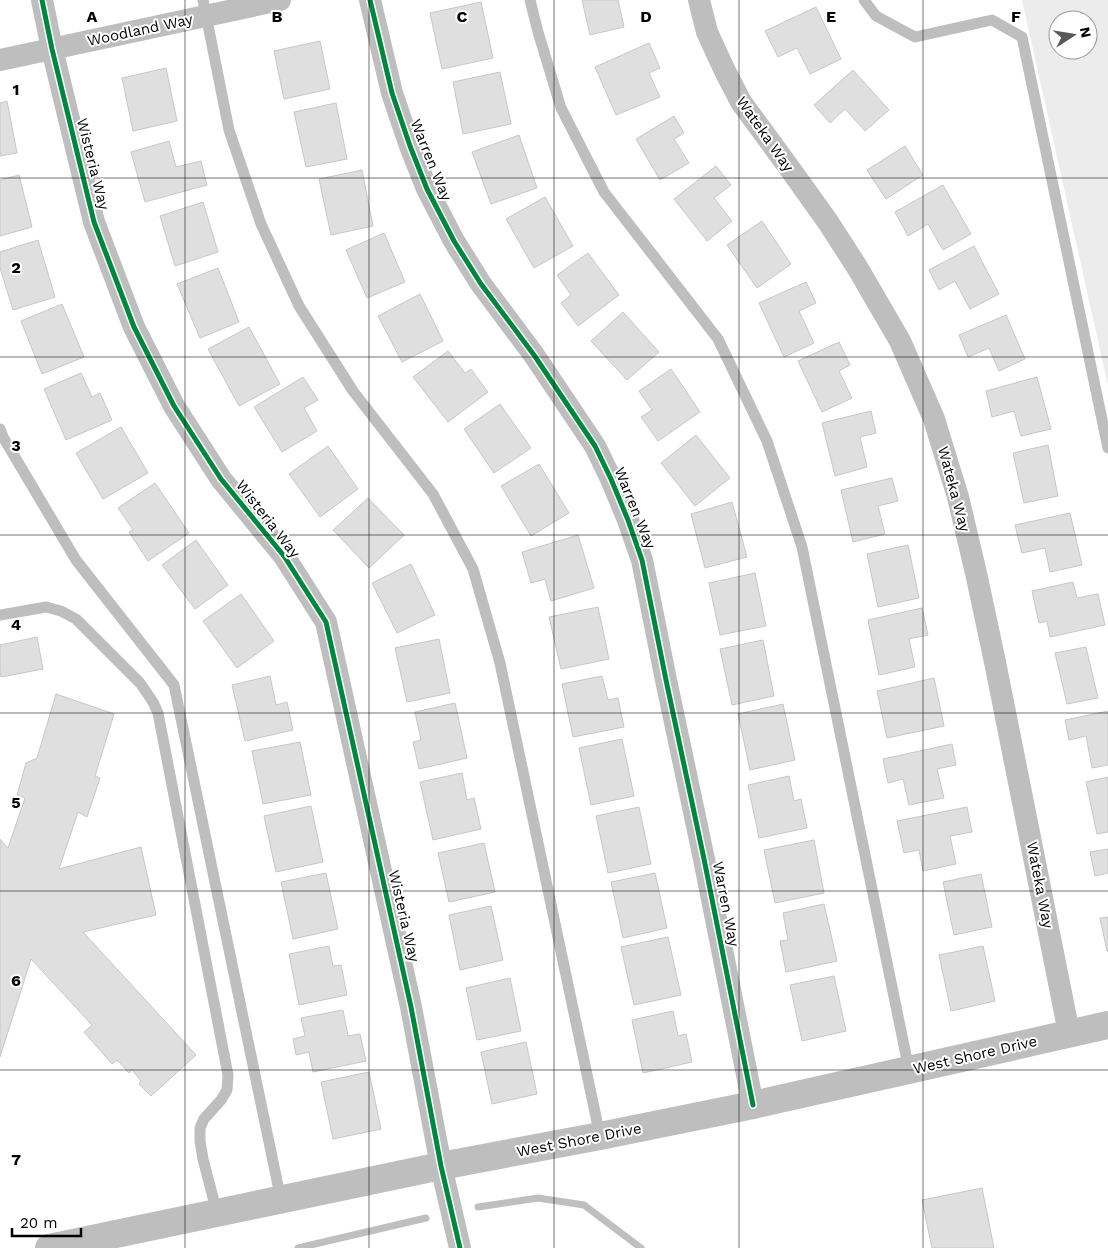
<svg xmlns="http://www.w3.org/2000/svg" width="1108" height="1248" font-family="'Work Sans',sans-serif">
<style>
.green{fill:#ececec;fill-rule:evenodd}
.lines{fill:none;stroke-linecap:round;stroke-linejoin:round}
.stream{stroke:#bfbfbf;stroke-width:7}
.building{fill:#dfdfdf;stroke:#c7c7c7}
.service{stroke:#bebebe;stroke-width:11}
.minor{stroke:#bebebe;stroke-width:22}
.tertiary{stroke:#bebebe;stroke-width:28}
.cycleway-casing{stroke:#fff;stroke-width:8}
.cycleway{stroke:#00873e;stroke-width:5}
.grid{fill:none;stroke:#000;stroke-width:1;stroke-opacity:0.55}
.labels{text-anchor:middle;stroke-width:4;stroke-linejoin:round;paint-order:stroke}
.street-label{font-size:15px;fill:#000;stroke:#fff}
.grid-label{font-size:16px;text-anchor:middle;font-weight:bold;fill:#000;stroke:#fff;stroke-width:4;stroke-linejoin:round;paint-order:stroke}
</style>
<rect width="100%" height="100%" fill="#fff"/>
<path class="green" d="M1022,0H1108V386ZM1058,20H1088V50H1058Z"/>
<g class="lines">
<path class="stream" d="M478,1207L538,1198L584,1205L641,1248
M298,1248L426,1218"/>
</g>
<path class="building" d="M582,0H618L624,27L590,35Z
M481,2L493,58L442,69L430,13Z
M816,7L841,59L810,74L797,48L778,57L765,31Z
M320,41L330,89L284,99L274,51Z
M649,43L660,68L649,73L660,97L616,115L595,67Z
M166,68L177,121L133,131L122,78Z
M853,70L889,110L865,131L845,109L830,123L814,105Z
M500,72L511,124L463,134L453,82Z
M7,101L17,153L0,156V103Z
M336,103L347,159L306,167L294,112Z
M674,116L684,133L674,139L689,163L660,180L636,139Z
M519,135L537,188L491,204L472,152Z
M169,141L176,167L201,161L207,185L145,202L131,152Z
M905,146L923,175L886,199L867,170Z
M716,166L731,185L714,198L732,221L707,241L674,199Z
M362,170L373,226L331,235L319,179Z
M19,175L32,227L0,236V180Z
M943,185L971,234L943,250L928,224L908,236L895,212Z
M545,197L573,246L534,268L506,219Z
M203,202L218,252L175,266L160,216Z
M762,221L791,264L757,288L727,245Z
M384,233L405,282L367,298L346,250Z
M38,240L55,297L13,310L0,268V252Z
M974,246L999,294L970,309L955,281L939,290L929,270Z
M588,253L619,295L578,326L561,303L571,295L557,275Z
M218,268L239,322L200,338L177,284Z
M806,282L816,303L799,311L814,343L784,357L759,303Z
M420,294L443,341L402,362L378,316Z
M62,304L84,357L42,374L21,321Z
M623,312L659,352L627,380L591,341Z
M1006,315L1025,359L999,371L989,348L968,357L959,335Z
M249,327L280,384L239,406L208,349Z
M839,342L850,365L839,371L852,398L822,412L798,361Z
M448,351L465,373L471,369L488,392L448,422L413,377Z
M671,369L700,412L658,441L641,417L652,410L639,391Z
M81,373L92,397L100,393L112,420L66,440L44,389Z
M303,377L318,400L304,408L317,431L282,452L254,407Z
M1037,377L1051,429L1021,436L1014,411L992,417L986,391Z
M500,404L531,448L494,473L464,429Z
M871,411L876,433L860,437L867,467L835,476L822,423Z
M121,427L148,473L103,499L76,453Z
M696,435L730,478L695,506L661,463Z
M1048,445L1058,496L1024,503L1013,453Z
M328,446L358,489L320,517L289,474Z
M539,464L569,513L531,536L501,486Z
M892,478L898,501L878,506L885,534L853,542L841,490Z
M155,483L189,533L148,561L129,532L133,530L118,508Z
M368,498L404,535L369,568L333,530Z
M732,502L747,557L705,568L691,514Z
M1070,513L1082,565L1050,572L1045,548L1022,553L1015,525Z
M578,535L594,588L551,601L545,579L531,583L522,552Z
M196,540L228,585L195,609L162,565Z
M908,545L919,598L878,607L867,554Z
M411,564L435,615L397,633L372,583Z
M755,573L766,626L720,635L709,583Z
M1073,582L1077,598L1098,594L1105,625L1050,637L1047,621L1039,623L1032,591Z
M241,594L274,641L237,668L203,621Z
M598,607L609,659L561,669L549,617Z
M922,608L928,635L909,639L915,667L879,675L868,620Z
M37,637L43,669L1,677L0,671V645Z
M439,639L450,693L407,702L395,648Z
M763,640L774,696L732,705L720,649Z
M1086,647L1098,698L1067,704L1055,653Z
M270,676L276,705L287,702L293,730L245,741L232,685Z
M602,676L608,700L618,698L624,727L573,737L562,684Z
M934,678L944,726L887,738L877,691Z
M56,694L114,714L95,776L100,778L87,817L78,812L59,869L141,847L156,915L83,932L196,1055L151,1096L139,1084L141,1081L132,1070L129,1073L117,1060L112,1064L84,1032L92,1025L31,959L0,1057V839L8,848L25,798L17,795L26,763L37,758Z
M455,703L467,758L419,769L413,742L421,740L415,712Z
M783,704L795,760L750,770L738,714Z
M1108,711V765L1092,768L1086,736L1069,740L1065,720Z
M622,739L634,796L591,805L579,748Z
M300,742L311,795L263,804L252,751Z
M952,744L956,765L937,769L944,798L909,805L903,779L888,783L883,759Z
M462,773L467,800L474,798L481,829L433,840L420,782Z
M789,776L794,801L801,799L807,828L759,838L748,785Z
M1108,777V832L1097,834L1086,782Z
M311,806L323,862L276,872L264,816Z
M639,807L651,864L608,873L596,816Z
M967,807L972,832L950,836L956,864L923,871L919,850L904,853L897,821Z
M814,840L824,893L775,903L764,850Z
M484,843L495,892L449,902L438,853Z
M1108,849V873L1095,876L1090,852Z
M326,873L338,929L293,939L281,882Z
M655,873L667,928L623,938L611,882Z
M981,874L992,927L954,935L943,882Z
M824,904L837,961L786,972L780,941L788,940L783,913Z
M491,906L503,960L460,970L449,915Z
M1108,917V951H1107L1100,918Z
M668,937L681,995L634,1005L621,947Z
M329,946L333,966L341,965L347,995L299,1005L289,954Z
M983,946L995,1001L951,1011L939,955Z
M834,976L846,1031L802,1041L790,985Z
M510,978L521,1031L477,1040L466,988Z
M343,1010L348,1036L360,1034L366,1061L313,1072L309,1052L296,1055L293,1039L305,1036L301,1018Z
M673,1011L678,1036L686,1034L692,1062L643,1073L632,1020Z
M526,1042L537,1094L492,1104L481,1052Z
M369,1072L381,1129L333,1139L321,1082Z
M982,1188L994,1248H932L922,1200Z"/>
<g class="lines">
<path class="service" d="M203,0L229,130L261,224L299,306L353,391L433,494L473,569L500,663L600,1136
M530,0L538,32L561,108L604,192L718,339L767,441L802,547L909,1070
M864,0L876,16L915,37L992,20L1022,37L1108,448
M0,429L3,437L76,560L174,685L281,1200
M0,615L46,607L61,611L76,619L140,683L153,702L158,713L228,1075L227,1090L221,1100L204,1119L200,1128V1141L203,1159L217,1213"/>
<path class="minor" d="M42,0L52,49L94,222L134,327L174,406L221,479L284,556L326,622L411,1007L441,1166L460,1248
M370,0L392,93L410,146L427,189L454,241L481,284L534,355L595,446L611,479L628,520L642,560L666,680L704,859L753,1105
M699,0L707,32L724,69L741,102L793,173L828,222L857,267L900,341L934,419L958,497L976,573L995,662L1069,1033
M0,60L280,0"/>
<path class="tertiary" d="M49,1248L441,1166L600,1136L753,1105L1108,1025"/>
<g class="cycleway-casing">
<path id="cycleway" d="M42,0L52,49L94,222L134,327L174,406L221,479L284,556L326,622L411,1007L441,1166L460,1248
M370,0L392,93L410,146L427,189L454,241L481,284L534,355L595,446L611,479L628,520L642,560L666,680L704,859L753,1105"/>
</g>
<use href="#cycleway" class="cycleway"/>
</g>
<path class="grid" d="M185,0V1248M369,0V1248M554,0V1248M739,0V1248M923,0V1248M0,178H1108M0,357H1108M0,535H1108M0,713H1108M0,891H1108M0,1070H1108"/>
<g class="labels">
<g class="street-label">
<text transform="translate(140 30) rotate(-12)" y="5">Woodland Way</text>
<text transform="translate(765 134) rotate(55)" y="5">Wateka Way</text>
<text transform="translate(431 160) rotate(68)" y="5">Warren Way</text>
<text transform="translate(93 164) rotate(76)" y="5">Wisteria Way</text>
<text transform="translate(954 489) rotate(75)" y="5">Wateka Way</text>
<text transform="translate(635 508) rotate(68)" y="5">Warren Way</text>
<text transform="translate(268 519) rotate(52)" y="5">Wisteria Way</text>
<text transform="translate(1040 885) rotate(79)" y="5">Wateka Way</text>
<text transform="translate(726 904) rotate(79)" y="5">Warren Way</text>
<text transform="translate(404 916) rotate(77)" y="5">Wisteria Way</text>
<text transform="translate(975 1055) rotate(-13)" y="5">West Shore Drive</text>
<text transform="translate(579 1140) rotate(-11)" y="5">West Shore Drive</text>
</g>
</g>
<g class="grid-label">
<text x="92" y="22">A</text>
<text x="277" y="22">B</text>
<text x="462" y="22">C</text>
<text x="646" y="22">D</text>
<text x="831" y="22">E</text>
<text x="1016" y="22">F</text>
<text x="16" y="95">1</text>
<text x="16" y="273">2</text>
<text x="16" y="451">3</text>
<text x="16" y="630">4</text>
<text x="16" y="808">5</text>
<text x="16" y="986">6</text>
<text x="16" y="1165">7</text>
</g>
<g transform="translate(1073 35) rotate(78)"><circle r="24" fill="#ffffff" stroke="#999999"/>
<path d="M0-4L9 19L0 12L-9 19Z" fill="#595959"/>
<text y="-8" font-size="14" font-weight="bold" text-anchor="middle" fill="#000000">N</text>
</g>
<path d="M12 1228v8h69v-8" fill="none" stroke="#000000" stroke-width="2.5"/>
<text x="20" y="1228" font-size="15" fill="#000000" stroke="#ffffff" stroke-width="4" paint-order="stroke">20 m</text>
</svg>
